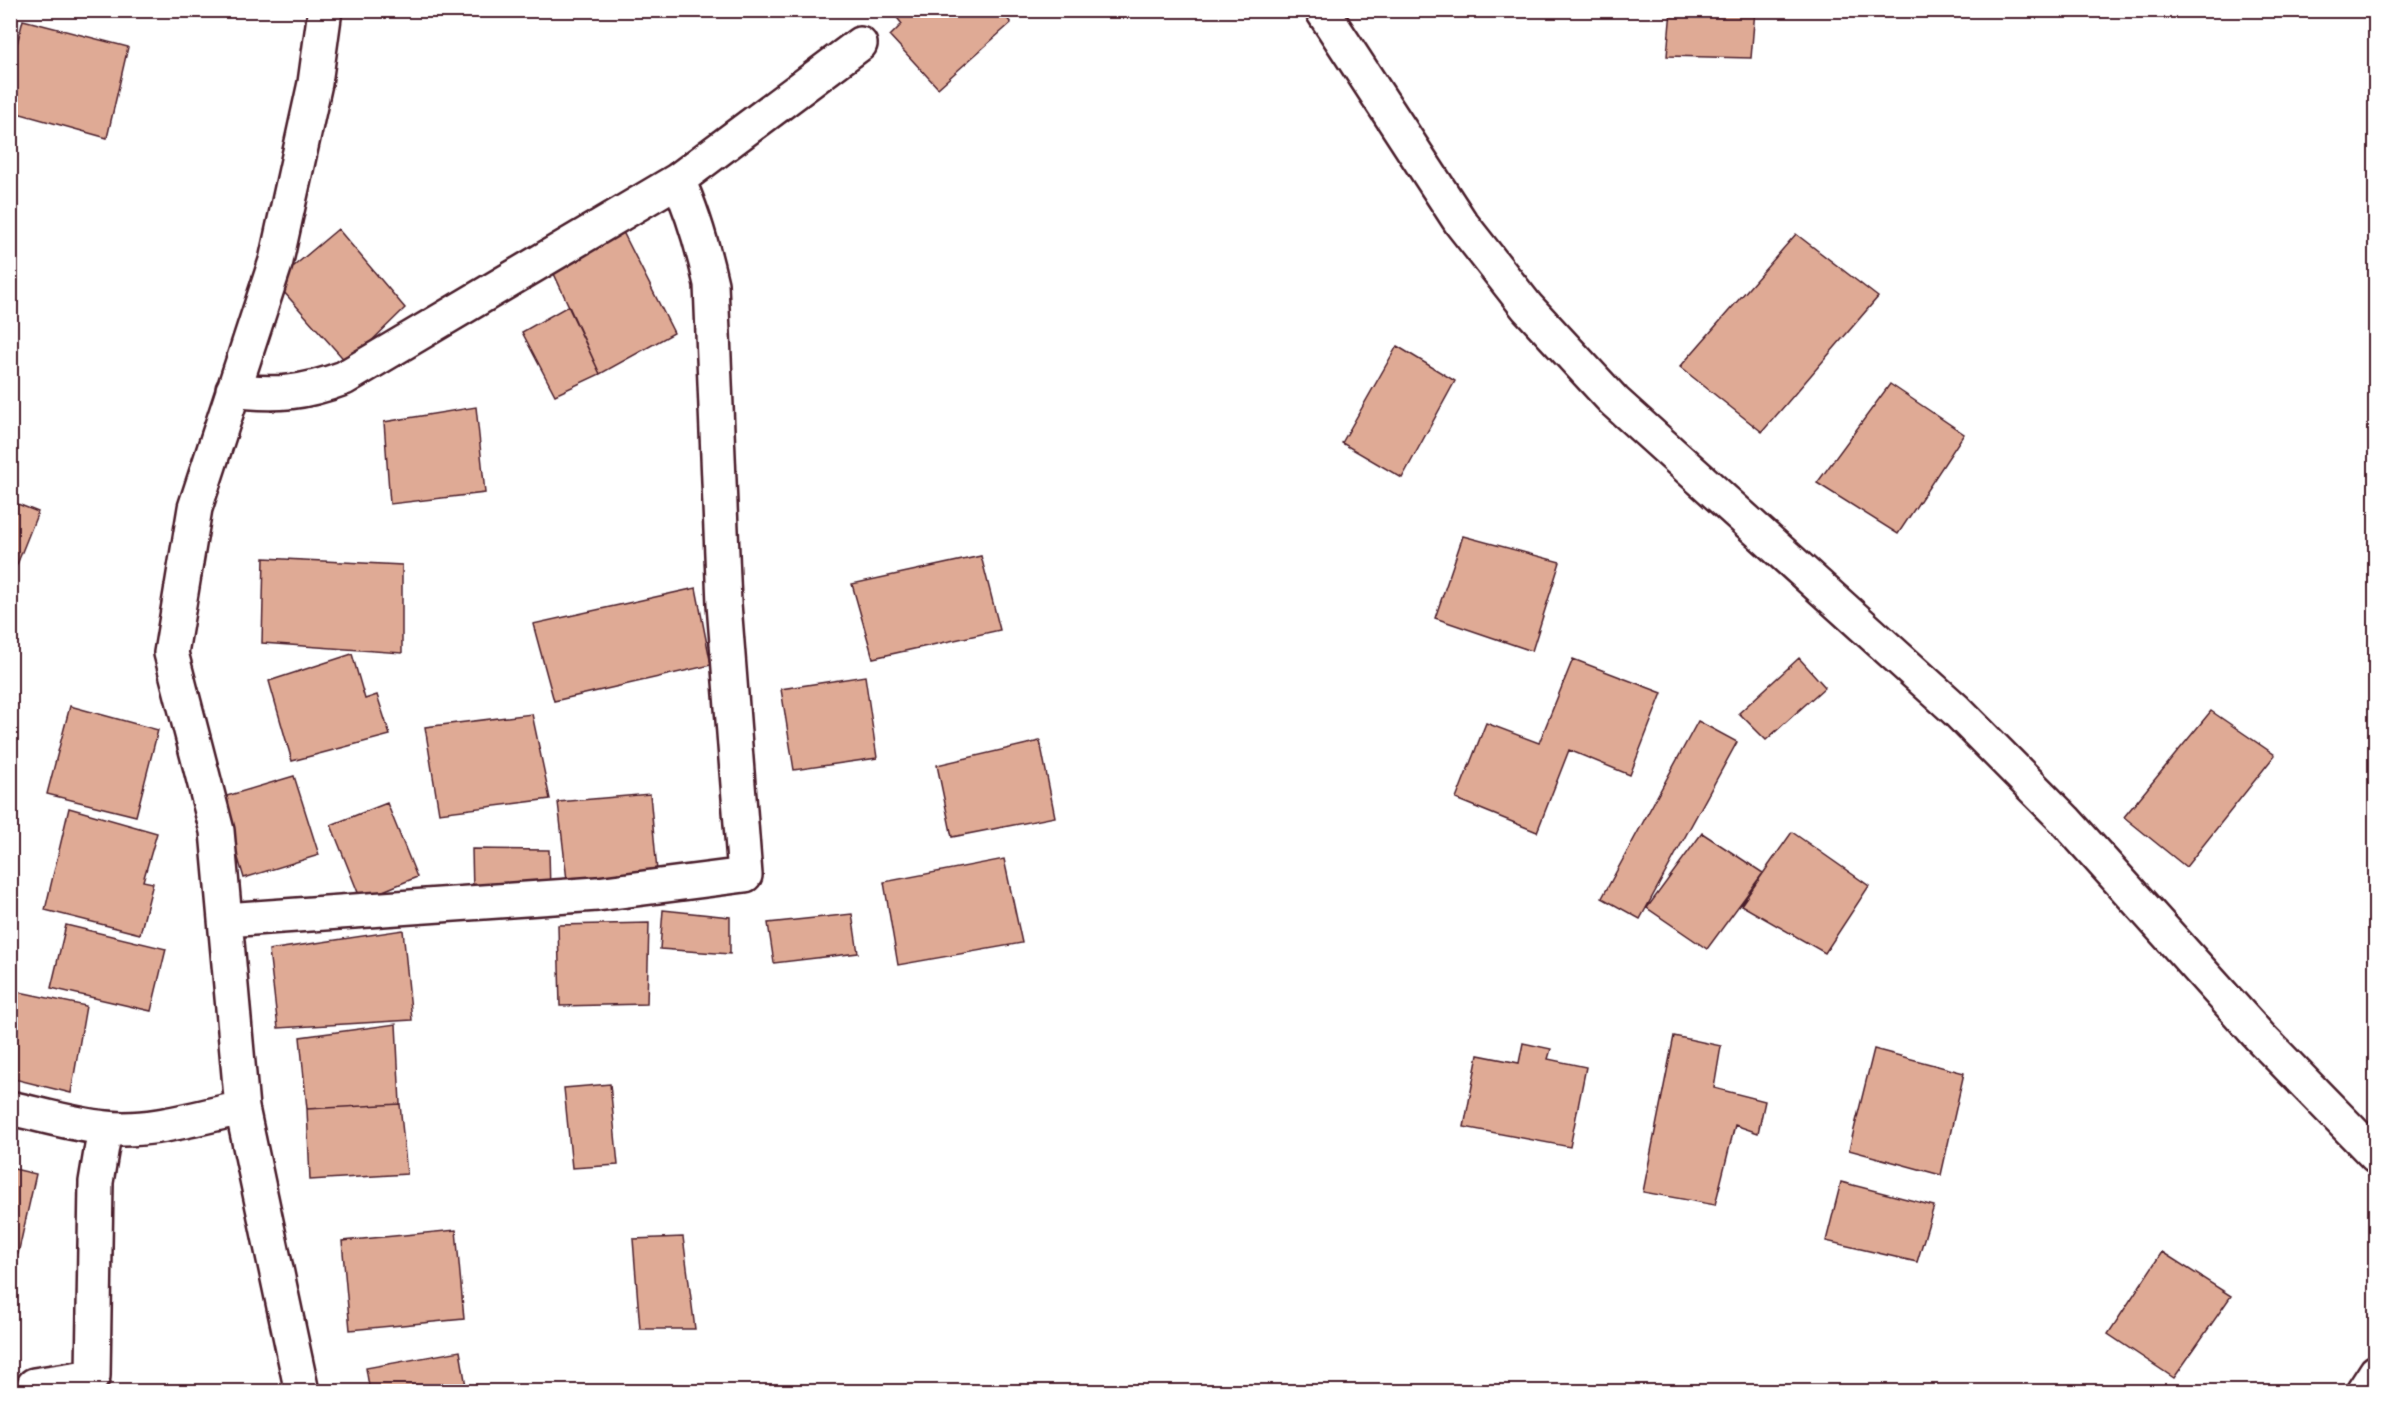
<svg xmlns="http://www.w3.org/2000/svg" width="2386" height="1402" font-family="'Indie Flower',sans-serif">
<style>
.building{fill:#dfaa95;stroke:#4a1f2b;stroke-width:1.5}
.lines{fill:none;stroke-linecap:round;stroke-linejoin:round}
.minor-casing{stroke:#4a1f2b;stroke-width:38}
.minor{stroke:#fff;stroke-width:33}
</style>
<rect width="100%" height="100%" fill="#fff"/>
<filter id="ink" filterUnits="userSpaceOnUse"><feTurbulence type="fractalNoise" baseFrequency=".0167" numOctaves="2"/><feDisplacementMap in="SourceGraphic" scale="12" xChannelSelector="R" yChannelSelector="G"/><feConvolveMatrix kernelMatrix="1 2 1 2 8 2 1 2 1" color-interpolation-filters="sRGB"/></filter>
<g filter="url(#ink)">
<path class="building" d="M891,10H1000L1011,23L938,88L890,36L902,24Z
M1671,10H1755L1751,58L1667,56Z
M23,20L128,47L107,138L10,111V72Z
M619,224L674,333L600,374L550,265Z
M338,229L405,308L348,364L275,282Z
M1796,234L1878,297L1762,432L1680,367Z
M568,306L600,374L555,395L522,332Z
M1397,346L1455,381L1402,478L1342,443Z
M1890,384L1964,434L1898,534L1817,483Z
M476,407L485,493L390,504L384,422Z
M10,501L38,512L10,582Z
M1463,536L1560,562L1532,651L1435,618Z
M981,556L1000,630L873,658L852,584Z
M264,558L402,565V653L262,643Z
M696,588L711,665L554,701L533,624Z
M352,654L365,699L377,695L390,735L292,761L269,681Z
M1799,658L1825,687L1766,740L1739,713Z
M1573,659L1662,693L1630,775L1569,750L1537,832L1456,799L1486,723L1539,743Z
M865,676L877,758L794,770L781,689Z
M70,706L158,730L136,816L47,794Z
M2211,711L2275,755L2186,867L2124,817Z
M532,714L550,799L439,813L425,727Z
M1698,721L1737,742L1640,919L1602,898Z
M1040,741L1055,817L952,837L937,765Z
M294,776L319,855L244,878L220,798Z
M650,794L658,882L568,889L558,802Z
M387,803L417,877L361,900L331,825Z
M69,808L157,833L143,881L153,883L140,934L45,910Z
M1792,832L1869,886L1825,953L1741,905Z
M1702,833L1763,873L1707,949L1647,908Z
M472,849L549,850L550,893L473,892Z
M1004,859L1022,943L898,965L884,882Z
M663,910L730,917V954L660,949Z
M852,914L858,953L774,963L768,923Z
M649,923L647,1004L560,1006L558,925Z
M66,925L166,949L151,1011L51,988Z
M403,930L412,1020L278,1028L269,950Z
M10,990L86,1006L71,1093L10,1078Z
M396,1024L400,1104L307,1109L300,1037Z
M1674,1036L1721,1046L1714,1088L1765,1101L1758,1133L1735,1125L1715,1205L1643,1192Z
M1523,1043L1551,1049L1548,1059L1586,1067L1570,1147L1464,1127L1478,1055L1519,1063Z
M1874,1049L1964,1073L1941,1175L1849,1150Z
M610,1084L618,1165L572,1168L564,1088Z
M400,1104L407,1174L310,1180L307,1109Z
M10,1168L36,1174L18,1254L10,1253Z
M1841,1182L1934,1206L1917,1262L1826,1241Z
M456,1230L464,1319L350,1330L342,1241Z
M683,1237L695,1329H640L633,1239Z
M2162,1252L2231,1296L2174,1378L2108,1334Z
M460,1351L467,1392H370L366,1368Z"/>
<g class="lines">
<g class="minor-casing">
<path id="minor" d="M1322,10L1461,223L1527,307L1614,401L1956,710L2065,820L2260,1037L2376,1156
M233,390C276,396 304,393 344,378L678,180L860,44
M225,920L597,894L745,875L724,604L711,284C703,248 694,215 678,180
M10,1108C42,1115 74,1125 106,1128C151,1133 198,1117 242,1108
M34,1385L93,1376L96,1182L105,1128
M302,1392L242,1108L217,831L171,653L195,508L276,261L315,83L325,10
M2363,1392L2376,1372"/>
</g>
<use href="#minor" class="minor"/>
</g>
</g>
<rect width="2386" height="1402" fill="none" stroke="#fff" stroke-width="36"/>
<rect x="18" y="18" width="2350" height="1366" fill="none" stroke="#4a1f2b" stroke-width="2" filter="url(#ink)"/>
</svg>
